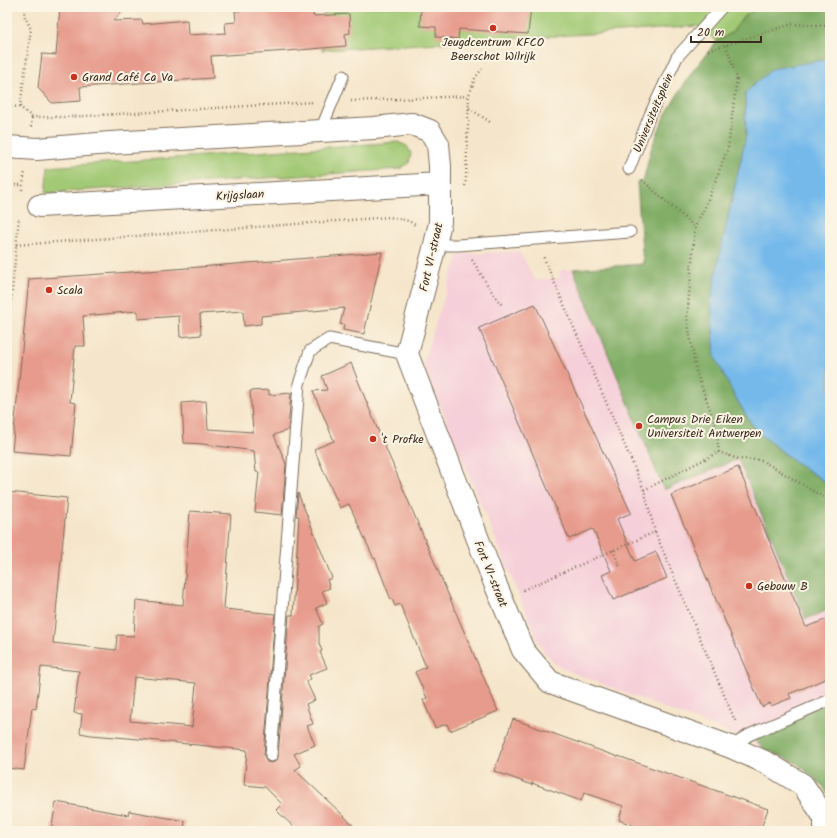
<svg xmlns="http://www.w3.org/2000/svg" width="837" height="838" font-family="Kalam,sans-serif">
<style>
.built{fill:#f5cfd9}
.green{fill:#a2c974;stroke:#6e7a49}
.forest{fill:#81ad66;stroke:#5e6c42}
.water{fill:#75b9eb;stroke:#587284}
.building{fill:#e79b8c;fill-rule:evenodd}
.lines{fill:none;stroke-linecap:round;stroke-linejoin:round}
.lane-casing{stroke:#7c6c5b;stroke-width:13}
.street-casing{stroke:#7c6c5b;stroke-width:24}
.path{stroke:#7c6c5b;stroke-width:2.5;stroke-dasharray:1 3;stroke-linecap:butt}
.lane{stroke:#fff;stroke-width:11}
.street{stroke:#fff;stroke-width:22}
.poi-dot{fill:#c8321e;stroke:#fcf5e5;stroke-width:1.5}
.labels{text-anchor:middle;stroke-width:4;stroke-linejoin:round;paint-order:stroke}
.poi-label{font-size:12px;fill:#3b2a1e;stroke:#fcf5e5;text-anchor:start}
.street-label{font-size:12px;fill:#3b2a1e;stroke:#fcf5e5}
</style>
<rect width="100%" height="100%" fill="#fcf5e5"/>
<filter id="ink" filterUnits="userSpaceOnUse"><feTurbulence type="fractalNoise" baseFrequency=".025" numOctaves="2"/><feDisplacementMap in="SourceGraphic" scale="8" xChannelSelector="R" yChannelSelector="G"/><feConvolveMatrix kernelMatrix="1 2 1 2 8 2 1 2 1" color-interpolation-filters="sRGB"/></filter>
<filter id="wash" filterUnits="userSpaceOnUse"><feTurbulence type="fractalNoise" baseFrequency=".012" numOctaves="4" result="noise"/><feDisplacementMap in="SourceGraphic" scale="16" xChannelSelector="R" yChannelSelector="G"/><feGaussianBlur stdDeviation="0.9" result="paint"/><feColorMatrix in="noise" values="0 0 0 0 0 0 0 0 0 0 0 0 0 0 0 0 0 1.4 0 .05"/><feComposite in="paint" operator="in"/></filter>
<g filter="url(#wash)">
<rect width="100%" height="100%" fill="#f5e6cb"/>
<path class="built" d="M830,12V800L824,787L797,763L764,749L741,738L566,670L555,664L546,654L538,642L423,364L424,359L458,256L464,254L519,251L535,280L560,278V270L643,264L637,182H643L651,149L664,117L678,94L692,72L717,41L725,37L733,31Z"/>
<path class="green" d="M324,7H830L733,31L725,37L717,41L698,26L622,32L322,50Z
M398,142L407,146L411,153L409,163L400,169L45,193L48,167Z"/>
<path class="forest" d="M760,7H830V61L823,60L745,93L746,136L718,263L734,395L755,430L794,461L830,485V609L806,619L738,459L664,490L573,269L643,264L637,182H643L651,149L664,117L678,94L692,72L717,41L725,37L733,31L744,16Z
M830,700V800L824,787L797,763L764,749L749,735Z"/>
<path class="water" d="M823,60L830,61V485L794,461L755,430L734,395L715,357L711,302L718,263L746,136L745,93L772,69Z"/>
<g id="blocks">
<path class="building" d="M60,7H126L113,21L142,20L143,24L187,20L188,35L226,33L225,23L236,22L235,11L247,10V7H297V9L314,8L313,16L349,14L350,33L345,34L346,46L288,51L211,56L213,78L80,87L81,101L52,103L38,88L42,54L56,55Z
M421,7H531L528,34L459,29L458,39L436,37V27L420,26Z
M382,252L364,334L343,330L344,325L340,324L344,308L261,316V324L244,326L243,311L200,314L201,335L180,337L179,316L138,319V311L83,316L85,346H75L70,402L76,403L71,456L12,451L29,279L175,269Z
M535,304L631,513L617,519L635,561L656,552L667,578L613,600L602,575L611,571L593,529L569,539L479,328Z
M351,363L375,423L498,711L450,731L447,724L435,728L423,700L427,698L415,672L426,667L400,604L395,606L392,599L391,600L381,574L375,558L374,559L349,504L340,508L314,449L334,441L313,391L327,390L322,376Z
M269,390V395L291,393L288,430L274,435L286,464L282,515L255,512L259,472H256L254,451L203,444L184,443L182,403L206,401L208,429L253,432L250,391Z
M738,467L806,627L830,618V677L789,694L791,698L771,706L770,703L762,707L671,495Z
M8,492L67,498L53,643L116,650L117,635L134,636L136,600L183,605L190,511L231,514L224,609L275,614L264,755L265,759L267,762L271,763L274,762L277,760L278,757L289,615H293L299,516H296L298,493L332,578L327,580L330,588L322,591L327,603L316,608L323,624L319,626V643L322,651L320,652L327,668L309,675L311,679L306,681L315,700L306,704L313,724L307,726L315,745L294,754L301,766L295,770L343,815L358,831H298L276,810L282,804L265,787L244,785L247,750L128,738L91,735L80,733L82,714L74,713L79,671L41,667L36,709L32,708L24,770L7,768V503ZM134,677L196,683L192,727L130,721Z
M513,719L618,757V756L768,809L760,831H648L619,820L623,806L584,793L581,801L532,783V785L494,771Z
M56,802L128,815L129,811L185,821L184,831H51Z"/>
</g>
</g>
<g filter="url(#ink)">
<use href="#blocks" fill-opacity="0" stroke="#7c6c5b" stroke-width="1"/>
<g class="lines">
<g class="lane-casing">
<path id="lane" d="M320,132L343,76
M629,169L650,115L677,57L722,7
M435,245H458L630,232
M731,747L749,735L830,700
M271,756L299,384L310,351L329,339L407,354"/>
</g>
<g class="street-casing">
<path id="street" d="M7,147L37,149L110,143L374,128L412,124L430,131L438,144L440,166V222L435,245L407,354L494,581L523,650L550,682L731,747L767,763L803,785L825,818V831
M39,206L440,184"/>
</g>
<path class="path" d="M726,45L737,78L728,148L705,207L695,227L687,318L696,371L716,426L719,452L738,459L761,460L830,501
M708,50L726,45L792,24L830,26
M351,101L469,96
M7,106L20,107L32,117H69L314,102
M20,107L31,29L24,15L25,7
M469,108L490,122
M31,127L32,117
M642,180L695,227
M7,185H22
M465,186L466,177L469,96L475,78L482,69
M22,190L25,171
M16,245L390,217L409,221L415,225
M472,260C482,275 490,291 502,305
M7,344L19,217
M644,490L719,452
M655,532L736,723
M613,550L620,567
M523,590L655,532L644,490L543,256"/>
<use href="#lane" class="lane"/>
<use href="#street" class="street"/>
</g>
</g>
<g class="poi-dot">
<circle cx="493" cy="28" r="4"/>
<circle cx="74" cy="77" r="4"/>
<circle cx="49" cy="290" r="4"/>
<circle cx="639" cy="426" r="4"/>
<circle cx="373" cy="439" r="4"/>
<circle cx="749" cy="586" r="4"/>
</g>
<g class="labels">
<g class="poi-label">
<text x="493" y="46" text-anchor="middle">Jeugdcentrum KFCO<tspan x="493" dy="14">Beerschot Wilrijk</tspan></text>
<text x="82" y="81">Grand Café Ca Va</text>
<text x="57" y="294">Scala</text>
<text x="647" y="423">Campus Drie Eiken<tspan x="647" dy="14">Universiteit Antwerpen</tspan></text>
<text x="381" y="443">'t Profke</text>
<text x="757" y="590">Gebouw B</text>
</g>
<g class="street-label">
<text transform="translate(653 113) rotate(-67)" y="4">Universiteitsplein</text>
<text transform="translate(240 195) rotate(-3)" y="4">Krijgslaan</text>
<text transform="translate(431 257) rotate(-77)" y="4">Fort VI-straat</text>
<text transform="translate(491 574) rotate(68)" y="4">Fort VI-straat</text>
</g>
</g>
<rect width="837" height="838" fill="none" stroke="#fcf5e5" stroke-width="24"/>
<path d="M691 36v6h70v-6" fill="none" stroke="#3b2a1e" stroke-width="2"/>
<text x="697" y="36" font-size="12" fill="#3b2a1e" stroke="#fcf5e5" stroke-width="3" paint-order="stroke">20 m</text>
</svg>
